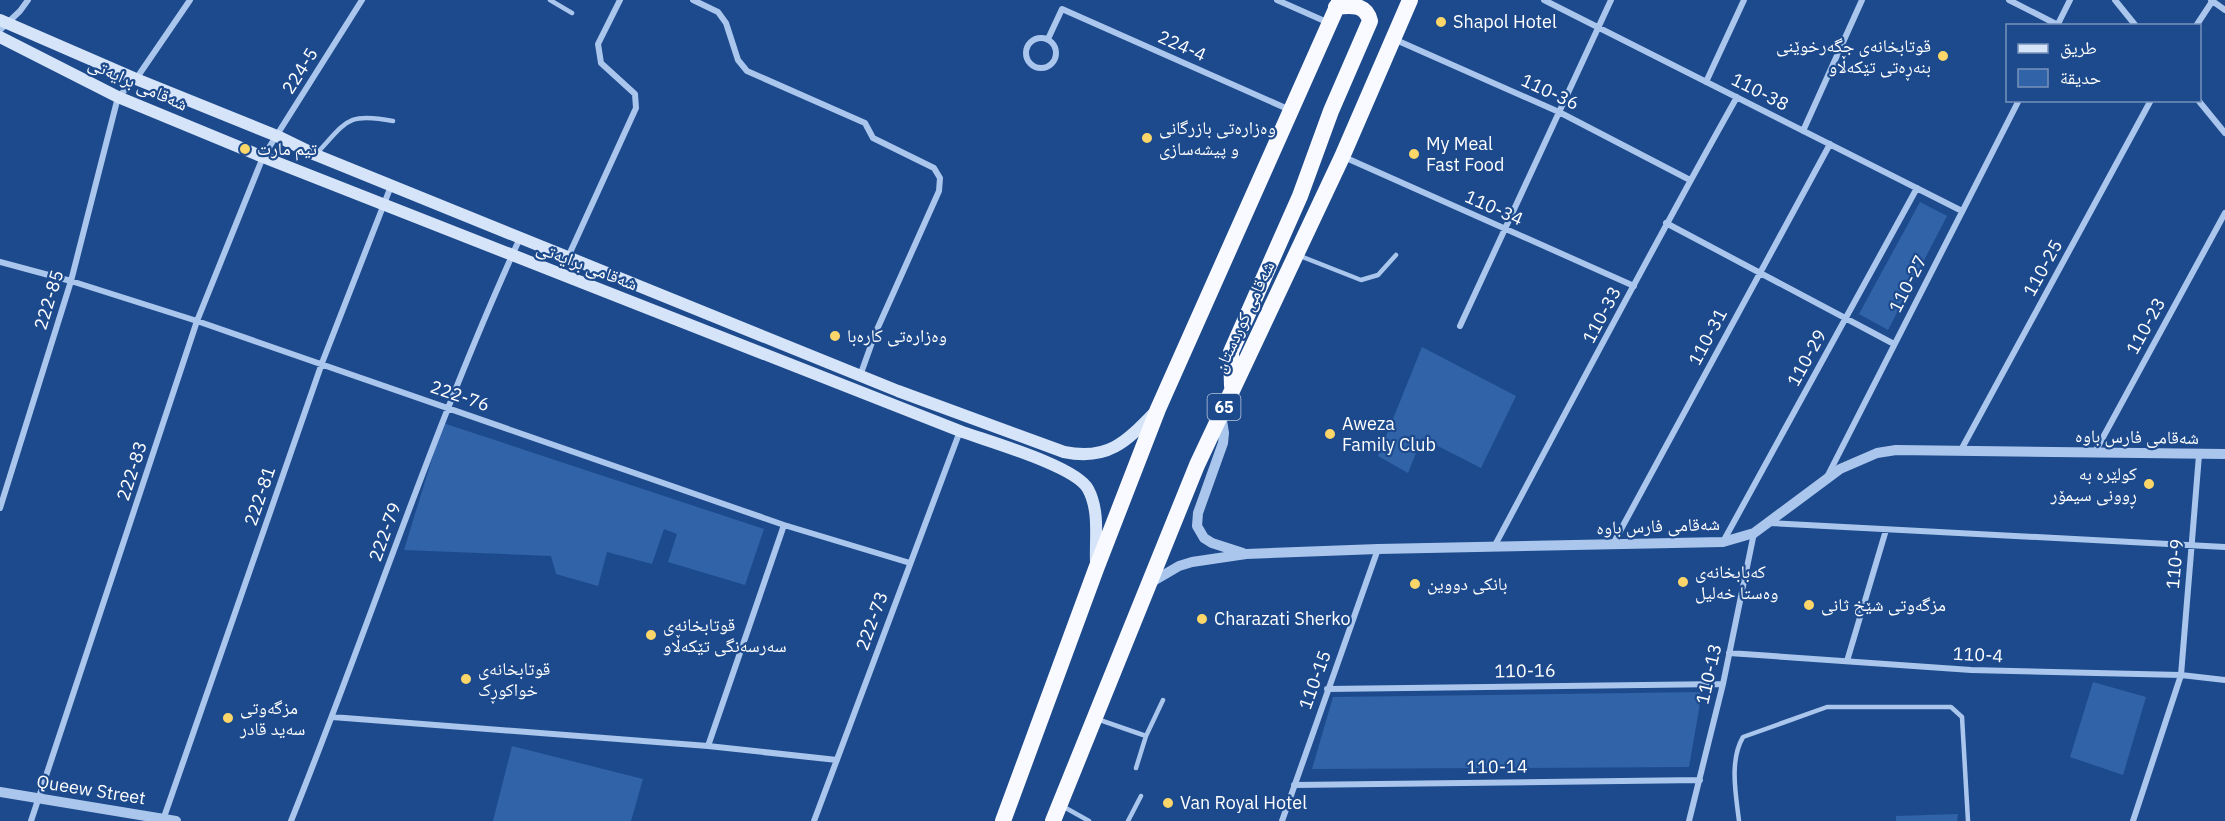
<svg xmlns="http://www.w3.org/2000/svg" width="2225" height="821" font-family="'IBM Plex Sans','Noto Naskh Arabic',sans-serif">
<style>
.green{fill:#3163a9}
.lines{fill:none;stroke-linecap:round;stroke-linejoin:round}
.service{stroke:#aac6ec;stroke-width:4.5}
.minor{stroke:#aac6ec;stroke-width:6}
.tertiary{stroke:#aac6ec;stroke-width:10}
.secondary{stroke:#d6e4f9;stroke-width:12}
.trunk{stroke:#f8faff;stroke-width:16}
.poi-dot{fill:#fcd669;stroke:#1d4a8c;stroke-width:2}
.labels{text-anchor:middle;stroke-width:4.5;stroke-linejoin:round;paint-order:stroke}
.shield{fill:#1d4a8c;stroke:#bbc9dc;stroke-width:1.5}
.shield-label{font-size:16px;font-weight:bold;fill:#fff}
.poi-label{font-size:18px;fill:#fff;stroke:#1d4a8c;text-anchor:start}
.street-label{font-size:18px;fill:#fff;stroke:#1d4a8c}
</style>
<rect width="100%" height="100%" fill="#1d4a8c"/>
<path class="green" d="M1920,202L1947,216L1888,330L1859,314Z
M1422,347L1516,396L1481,468L1422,438L1408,473L1378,456Z
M443,423L764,529L745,585L668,562L677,534L664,529L652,564L607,552L598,586L556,574L551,556L404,550Z
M2093,682L2146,697L2123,775L2070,757Z
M1702,692L1689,767L1312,769L1333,697Z
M512,746L643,779L631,821H493Z
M1958,814L1957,821H1896V816Z"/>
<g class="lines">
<path class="service" d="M550,0L572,13
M317,153C347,121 347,112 393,121
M1300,256L1361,280L1378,275L1396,255
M1097,719L1146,736
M1136,768L1146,736L1163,700
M1064,807L1089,821
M1128,821L1141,796
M1739,821C1736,795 1729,761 1743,737L1827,707H1951L1962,717L1968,821"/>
<path class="minor" d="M693,0L718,12L726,23L738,60L747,71L865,123L873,138L934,168L940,178L939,191L875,334L860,376
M1277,0L1329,23
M1544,0L1962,211
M2009,0L2058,25
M2115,0L2136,26
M2211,0L2225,10
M2057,26L2070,0
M2196,26L2213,0
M0,30L20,11L28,0
M1026 53a15 15 0 1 1 30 0a15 15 0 1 1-30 0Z
M1048,39L1062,9L1290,110
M1396,40L1559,112L1690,180
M1706,82L1744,0
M2198,100L2225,133
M1803,131L1862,0
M1344,157L1634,286
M1666,223L1894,344
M568,257L636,108L635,94L601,63L598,44L620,0
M0,262L71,281L197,321L784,525L910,563
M1460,326L1611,0
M1961,450L2151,100
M2095,452L2225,213
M1827,477L2019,100
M0,508L71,281L118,97L136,79L190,0
M1769,523L2225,547
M1724,540L1917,188
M1613,544L1830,144
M1494,547C1574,397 1653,246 1737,97
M1729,653L1971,670L2181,675L2225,680
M1847,661L1886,530
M1327,689L1723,684
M332,717L708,746L837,760
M708,746L784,525
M1294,785L1700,780
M163,820L322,363L391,186
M31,821L197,321L263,157L362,0
M291,821C369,627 433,428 520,238
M814,821L960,431
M1282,821L1378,549
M1689,821L1723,684L1754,533
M2133,821L2181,675L2199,455"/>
<path class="tertiary" d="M1221,414L1224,433L1223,443L1198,513L1197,526L1204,538L1212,543L1243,553
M1150,583L1179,566L1192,562L1246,554L1378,549L1723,542L1754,533L1840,469L1877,453L1896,450L2225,454
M0,792L176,821"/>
<path class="secondary" d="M0,20L136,79L277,136L316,155L898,391L1064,452C1108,461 1126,442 1155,412
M0,37L118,97L263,157L960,431C987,441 1076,466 1088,489C1100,511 1095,539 1096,562"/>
<path class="trunk" d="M1232,386L1231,352L1300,196L1331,111L1370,21C1366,4 1351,5 1336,7
M1003,821L1096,569L1158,409L1340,0
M1053,821L1197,465L1342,157L1410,0"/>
</g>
<g class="poi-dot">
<circle cx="1441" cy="22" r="6"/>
<circle cx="1943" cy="56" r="6"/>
<circle cx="1147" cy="138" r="6"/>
<circle cx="245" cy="149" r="6"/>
<circle cx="1414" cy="154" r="6"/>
<circle cx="835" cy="336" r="6"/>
<circle cx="1330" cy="434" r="6"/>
<circle cx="2149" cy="484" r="6"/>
<circle cx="1683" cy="582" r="6"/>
<circle cx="1415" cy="584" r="6"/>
<circle cx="1809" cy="605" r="6"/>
<circle cx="1202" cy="619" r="6"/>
<circle cx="651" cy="635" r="6"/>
<circle cx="466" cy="679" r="6"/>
<circle cx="228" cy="718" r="6"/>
<circle cx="1168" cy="803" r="6"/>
</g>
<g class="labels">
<rect class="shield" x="1207.5" y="394" width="33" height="26" rx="4.5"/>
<g class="shield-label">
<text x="1224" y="413">65</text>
</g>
<g class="poi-label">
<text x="1453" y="28">Shapol Hotel</text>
<text x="1931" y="52" text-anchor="end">قوتابخانەی جگەرخوێنی<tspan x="1931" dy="21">بنەڕەتی تێکەڵاو</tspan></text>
<text x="1159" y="134">وەزارەتی بازرگانی<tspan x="1159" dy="21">و پیشەسازی</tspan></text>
<text x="1426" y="150">My Meal<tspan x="1426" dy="21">Fast Food</tspan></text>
<text x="257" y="155">تيم مارت</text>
<text x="847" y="342">وەزارەتی کارەبا</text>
<text x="1342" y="430">Aweza<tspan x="1342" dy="21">Family Club</tspan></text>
<text x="2137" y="480" text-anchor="end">کولێرە بە<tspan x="2137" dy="21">ڕوونی سیمۆر</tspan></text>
<text x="1695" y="578">کەبابخانەی<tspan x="1695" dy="21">وەستا خەلیل</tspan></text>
<text x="1427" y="590">بانکی دووین</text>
<text x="1821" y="611">مزگەوتی شێخ ثانی</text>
<text x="1214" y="625">Charazati Sherko</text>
<text x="663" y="631">قوتابخانەی<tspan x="663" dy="21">سەرسەنگی تێکەڵاو</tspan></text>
<text x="478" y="675">قوتابخانەی<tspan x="478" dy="21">خواکوڕک</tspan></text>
<text x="240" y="714">مزگەوتی<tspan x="240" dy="21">سەید قادر</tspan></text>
<text x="1180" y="809">Van Royal Hotel</text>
</g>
<g class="street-label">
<text transform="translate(1182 46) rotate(24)" y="6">224-4</text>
<text transform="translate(300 71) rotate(-58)" y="6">224-5</text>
<text transform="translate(138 84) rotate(24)" y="6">شەقامی برایەتی</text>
<text transform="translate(1550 92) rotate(25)" y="6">110-36</text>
<text transform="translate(1760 92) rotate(27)" y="6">110-38</text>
<text transform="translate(1494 208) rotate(24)" y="6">110-34</text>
<text transform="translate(587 266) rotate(21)" y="6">شەقامی برایەتی</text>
<text transform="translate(2043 268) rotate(-61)" y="6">110-25</text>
<text transform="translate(1908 284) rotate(-63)" y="6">110-27</text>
<text transform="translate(49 300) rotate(-73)" y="6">222-85</text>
<text transform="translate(1602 315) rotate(-62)" y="6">110-33</text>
<text transform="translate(1244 317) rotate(-65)" y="6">شەقامی کوردستان</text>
<text transform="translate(2146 326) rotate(-61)" y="6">110-23</text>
<text transform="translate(1708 337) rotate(-62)" y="6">110-31</text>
<text transform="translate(1807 358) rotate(-61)" y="6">110-29</text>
<text transform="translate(460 396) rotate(19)" y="6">222-76</text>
<text transform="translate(2137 437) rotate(1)" y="6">شەقامی فارس باوە</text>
<text transform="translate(132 471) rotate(-72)" y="6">222-83</text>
<text transform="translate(260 496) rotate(-71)" y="6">222-81</text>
<text transform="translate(1658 526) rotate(-2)" y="6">شەقامی فارس باوە</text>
<text transform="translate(385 532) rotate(-70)" y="6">222-79</text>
<text transform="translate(2175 564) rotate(-85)" y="6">110-9</text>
<text transform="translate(872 621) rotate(-70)" y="6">222-73</text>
<text transform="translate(1978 655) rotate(3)" y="6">110-4</text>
<text transform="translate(1525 671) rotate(-1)" y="6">110-16</text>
<text transform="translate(1709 674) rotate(-77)" y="6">110-13</text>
<text transform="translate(1315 680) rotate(-70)" y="6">110-15</text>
<text transform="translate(1497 767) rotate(-1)" y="6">110-14</text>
<text transform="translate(91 790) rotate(9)" y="6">Queew Street</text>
</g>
</g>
<rect x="2006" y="24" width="195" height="78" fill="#1d4a8c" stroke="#7792ba" stroke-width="1.5"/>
<rect x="2018" y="44" width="30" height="9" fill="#d6e4f9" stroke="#7792ba" stroke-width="1.5"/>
<text x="2060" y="54" font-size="18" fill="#ffffff">طريق</text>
<rect x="2018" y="69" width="30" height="18" fill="#3163a9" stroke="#7792ba" stroke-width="1.5"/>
<text x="2060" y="84" font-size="18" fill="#ffffff">حديقة</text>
</svg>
